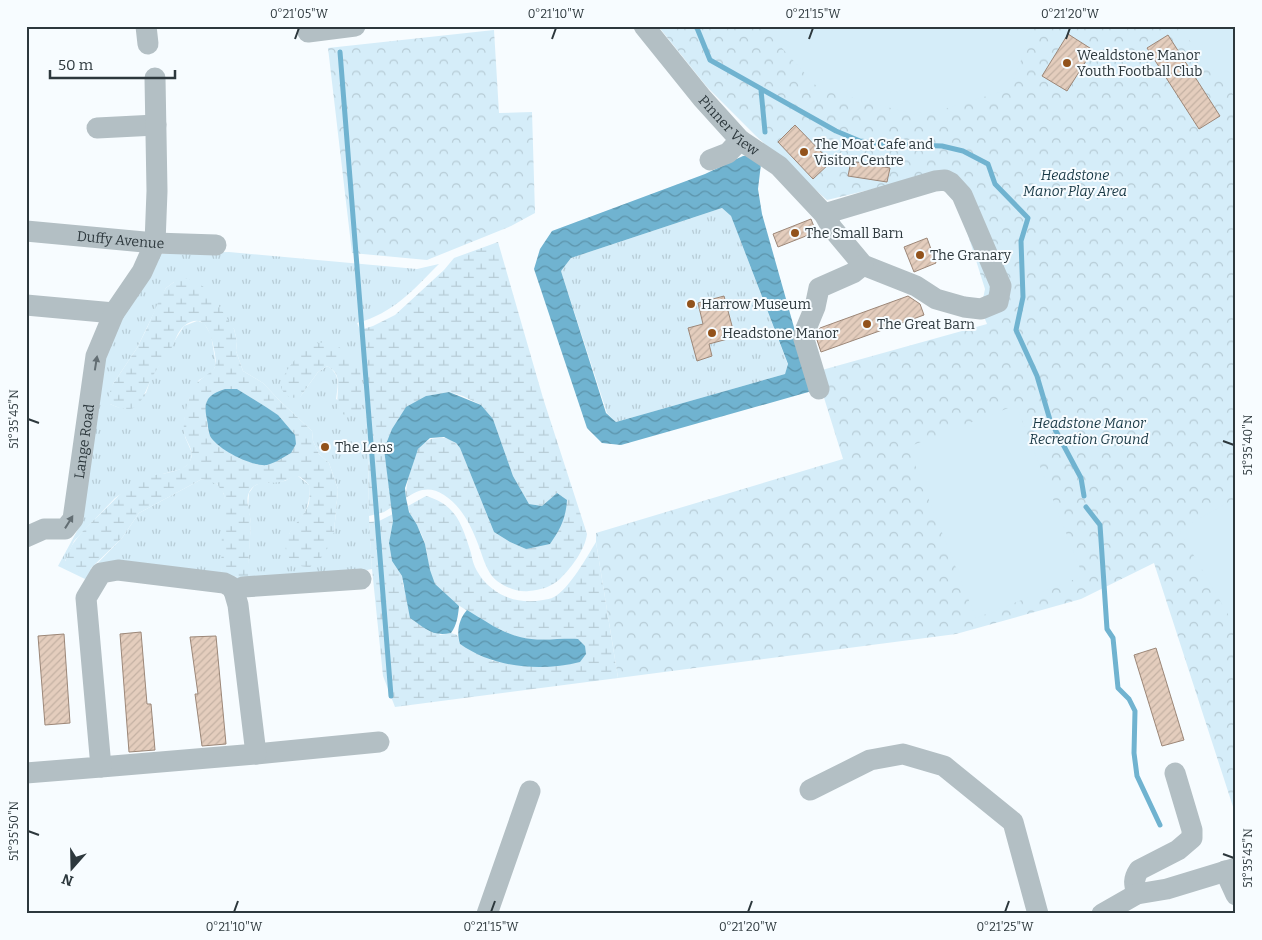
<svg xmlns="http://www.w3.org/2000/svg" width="1262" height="940" font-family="Bitter,serif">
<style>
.grass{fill:url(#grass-tufts);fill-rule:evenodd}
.wetland{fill:url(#wetland-marsh);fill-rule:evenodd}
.park{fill:url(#park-crowns)}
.garden{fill:#d5edf9}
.water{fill:url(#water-waves);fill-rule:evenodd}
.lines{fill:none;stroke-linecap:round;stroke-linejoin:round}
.stream{stroke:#70b3d0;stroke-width:5}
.building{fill:url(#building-hatch);stroke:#9c8778}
.minor{stroke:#b3bfc4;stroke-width:21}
.oneway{fill:#636e73}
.ticks{fill:none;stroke:#2d383d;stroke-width:2}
.poi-dot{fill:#92521b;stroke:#f7fcff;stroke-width:2}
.labels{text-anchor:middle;stroke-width:4;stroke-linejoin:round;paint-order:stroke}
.poi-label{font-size:14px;fill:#2d383d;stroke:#f7fcff;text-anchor:start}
.street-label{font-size:14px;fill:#2d383d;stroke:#f7fcff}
.park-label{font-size:14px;font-style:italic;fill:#193946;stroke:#f7fcff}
.neatline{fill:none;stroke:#2d383d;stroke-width:2}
.ticks-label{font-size:12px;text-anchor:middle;fill:#2d383d}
</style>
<defs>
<pattern id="grass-tufts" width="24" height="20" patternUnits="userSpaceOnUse" patternTransform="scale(1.25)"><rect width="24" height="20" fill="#d5edf9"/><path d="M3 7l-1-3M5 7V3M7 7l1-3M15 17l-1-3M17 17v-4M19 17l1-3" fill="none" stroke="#b7ccd6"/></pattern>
<pattern id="wetland-marsh" width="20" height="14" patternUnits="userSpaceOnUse" patternTransform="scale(1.25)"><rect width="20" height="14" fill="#d5edf9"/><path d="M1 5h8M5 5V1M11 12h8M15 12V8" fill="none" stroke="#b7ccd6"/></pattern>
<pattern id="park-crowns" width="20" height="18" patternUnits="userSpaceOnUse" patternTransform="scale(1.25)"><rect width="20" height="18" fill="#d5edf9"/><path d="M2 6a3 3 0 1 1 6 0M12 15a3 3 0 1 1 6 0" fill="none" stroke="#b7ccd6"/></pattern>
<pattern id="water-waves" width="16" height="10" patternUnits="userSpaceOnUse" patternTransform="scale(1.25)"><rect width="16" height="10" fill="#70b3d0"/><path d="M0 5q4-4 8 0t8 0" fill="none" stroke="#5c93aa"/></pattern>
<pattern id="building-hatch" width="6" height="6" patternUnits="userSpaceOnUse" patternTransform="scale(1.25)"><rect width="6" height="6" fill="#e4cdbd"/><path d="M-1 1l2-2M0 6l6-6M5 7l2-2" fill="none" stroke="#c4b1a3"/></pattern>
</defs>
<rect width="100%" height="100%" fill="#f7fcff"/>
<path class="grass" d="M722,208L731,216L788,365L785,374L616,422L607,413L561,271L571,258Z
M229,252L417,269L439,264C413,290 394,313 357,323L360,330L368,434L369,516L372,569L348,574L250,580L110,563L85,579L58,566L83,520L100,362L156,254ZM174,282L234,329L237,341L236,351L243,371L263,383L279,400L312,431L313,441L319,454L329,463L338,489L334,532L289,534C303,515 311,510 309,485L298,476H293L285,481L260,483L254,486L249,493L248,508L251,522L247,578L221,575C223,557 231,505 222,490C217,482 210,480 202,479L139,513L122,538L92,569L65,561L74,541L115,498L143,479L182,469L190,463L192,453L185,437L184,421L189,399L199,380L212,373L216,365L211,335L204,323L197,321L184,326L151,378L146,393L128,409L117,407L110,404L113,384L137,348L166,288ZM325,342L359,414L336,399C338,385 341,374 327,366L318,372L300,397Z"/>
<path class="wetland" d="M498,242L543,398L587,534C585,550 571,568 560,579C551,587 541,590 529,591C517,593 499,585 492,576C485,567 482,554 478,544C471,525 461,506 444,495C430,486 419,489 406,498C405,488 413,455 419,448C425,441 431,438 440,438C448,437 455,442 460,448L494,532L510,542L526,549L557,493L542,506L529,504L513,476L493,419L481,405L463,396L449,392L426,396L384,449L392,507L384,512L369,516L368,434L360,330L373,326L395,315L444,270L454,258Z
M184,278L197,282L209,291L234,329L237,341L236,351L243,371L263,383L279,400L312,431L313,441L319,454L329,463L338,489L334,532L329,546L319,561L310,567C301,567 293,565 288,556C278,537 300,523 307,508C311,501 309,493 309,485C294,468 295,480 279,482C271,484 259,481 253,487C242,497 251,512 251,524C250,542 248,560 248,578L221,575L222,529L226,522L224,494L217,484L202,479L139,513L122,538L86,573C77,573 70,569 65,562C68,554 70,547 75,541C82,531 92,522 101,513C114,501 125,487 141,479C154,473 184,474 190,461C195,451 188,445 185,436C182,425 185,410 189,399C191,392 195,384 200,380C216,368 218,370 214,349C211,335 205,310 184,326C177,332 175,342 171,349C165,359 157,367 152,378C141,398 141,419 110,404L109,394L113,384L137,348L147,328L160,298L166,288L174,282ZM237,389L278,415L258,465C245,460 217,449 210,436C206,427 206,410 207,400Z
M325,342L339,347L360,367L362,408L359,414C324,422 344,391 336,374C334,370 330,368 327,366L318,372L300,397L291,398C286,395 281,391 281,385C281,376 298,354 306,348C311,344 319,343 325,342Z
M426,496C457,505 462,525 471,553C472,559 474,566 477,571C491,595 516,605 543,600C546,599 551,599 554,597C569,589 587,557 596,542L618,678L395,707L383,676L372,569L369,522L379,521L393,514V521L389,543L392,561L402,576L403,586L440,635L451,633L457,635L460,644L493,661L565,639C550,639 534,641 519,637C498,631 448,602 435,585C427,573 429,556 425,544C422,530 410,519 408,506Z"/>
<path class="park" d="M658,26H1236V816L1154,563L1081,599L956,634L618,678L596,542V533L843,459L821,388L822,370L987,324L981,309L985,289L957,200L927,176L827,200L756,136L707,87Z
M494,30L499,113L532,112L535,213L511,226L427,260L352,253L328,48Z"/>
<path class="garden" d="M762,26H1034L1010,89L921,116L819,89Z
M1178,26H1236V98Z
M1016,405L1083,576L976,618L908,447Z
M1236,498V628L1179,530Z"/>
<path class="water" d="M750,155L761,164L758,189L762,214L812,391L621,445L602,443L587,428L534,269L540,249L552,231L705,174L743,156ZM722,208L731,216L788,364L785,374L616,422L606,413L561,271L571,258Z
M225,389H237L266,407L278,415L295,435L296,444L291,453C284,457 275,463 267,465C252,467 217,449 210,436C208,431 208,425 207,420C203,401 207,395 225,389Z
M449,392L481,405L493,419L513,476L529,504L542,506L557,493L567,500C566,518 560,530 550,544L526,549L510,542L494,532L460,448L456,443L444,437L430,438L418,449L405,488L406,498L409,512L417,525L425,544L430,570L435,584L459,606C458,616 457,625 451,633C432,637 425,628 410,618L402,576L392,561L389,543L393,521L384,449L392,429L406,407L426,396Z
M467,610C484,620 500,632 520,637C538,642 559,638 578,639L585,646L586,654L580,662C541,672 494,668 460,644C456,632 459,619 467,610Z"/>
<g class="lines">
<path class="stream" d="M694,26L697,28L710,60L836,131L860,141L885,144L942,146L963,151L988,164L995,184L1028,218L1021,241L1023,297L1016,330L1037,376L1050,420L1081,478L1084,496
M340,52L391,696
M761,90L765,132
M1086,507L1100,525L1107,629L1113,638L1118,688L1129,699L1135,711L1134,753L1137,776L1160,825"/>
</g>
<path class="building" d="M1068,34L1093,50L1067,91L1042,76Z
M1168,35L1220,116L1199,129L1147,48Z
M795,125L831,162L813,179L778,142Z
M851,161L890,168L887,182L848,176Z
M811,219L816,232L778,247L773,234Z
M927,238L936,263L914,272L904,247Z
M724,296L735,337L709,344L712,356L697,361L688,328L703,324L698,303Z
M908,296L920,304L924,315L821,352L816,337L820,328Z
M141,632L147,704H151L155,750L129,752L120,634Z
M64,634L70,723L45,725L38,636Z
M216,636L226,744L202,746L195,694H198L190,637Z
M1156,648L1184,740L1162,746L1134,655Z"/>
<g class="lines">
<g class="minor">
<path d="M146,26L148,44"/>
<path d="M308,26V32L355,26"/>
<path id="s1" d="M644,26L702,98L740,140L779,166L824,214L832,228L863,265L916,286L936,299L964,307L981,309L998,302L1001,286L962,195L951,183L945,180L935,181L824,214"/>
<path d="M97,128L156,125"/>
<path d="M710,160L728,153L740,140"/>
<path id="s2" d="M26,231L155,243L216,245"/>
<path d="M26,305L114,313"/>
<path d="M819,389L803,336L815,307L819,288L853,273L863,265"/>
<path id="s3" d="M26,537L44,529H65L73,519L96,356L114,313L142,272L155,243L157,191L155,78"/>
<path d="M256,754L379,742"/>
<path d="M101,767L256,754L238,605L234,591"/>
<path d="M26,773L101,767L86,598L101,573L118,570L224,583L230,586L234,591L243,587L361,579"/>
<path d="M810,790L870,760L903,754L944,766L1013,822L1038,914"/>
<path d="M1225,871L1236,895"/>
<path d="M1137,894C1134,884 1133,879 1139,870L1178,850L1192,838V830L1175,773"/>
<path d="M487,914L530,791"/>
<path d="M1102,914L1137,894L1167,889L1236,868"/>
</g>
</g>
<defs><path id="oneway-solid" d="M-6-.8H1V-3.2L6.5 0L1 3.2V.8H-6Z" transform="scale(1.25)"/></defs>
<g class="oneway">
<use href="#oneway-solid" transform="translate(96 363) rotate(-81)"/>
<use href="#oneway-solid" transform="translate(69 522) rotate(-58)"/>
</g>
<path class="ticks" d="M295,39L299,28M552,39L556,28M809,39L813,28M1066,39L1070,28M28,419L39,423M1223,441L1234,445M28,831L39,835M1223,854L1234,858M234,912L238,901M491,912L495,901M748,912L752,901M1005,912L1009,901"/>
<g class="poi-dot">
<circle cx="1067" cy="63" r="5"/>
<circle cx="804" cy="152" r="5"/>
<circle cx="795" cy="233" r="5"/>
<circle cx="920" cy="255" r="5"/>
<circle cx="691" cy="304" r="5"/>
<circle cx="867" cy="324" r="5"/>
<circle cx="712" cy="333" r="5"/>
<circle cx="325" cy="447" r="5"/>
</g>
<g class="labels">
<g class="poi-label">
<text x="1077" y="60">Wealdstone Manor<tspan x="1077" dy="16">Youth Football Club</tspan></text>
<text x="814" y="149">The Moat Cafe and<tspan x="814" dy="16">Visitor Centre</tspan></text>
<text x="805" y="238">The Small Barn</text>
<text x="930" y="260">The Granary</text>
<text x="701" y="309">Harrow Museum</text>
<text x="877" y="329">The Great Barn</text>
<text x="722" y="338">Headstone Manor</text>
<text x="335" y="452">The Lens</text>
</g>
<g class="street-label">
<text dy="5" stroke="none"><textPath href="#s1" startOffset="131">Pinner View</textPath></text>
<text dy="5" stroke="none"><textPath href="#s2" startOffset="95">Duffy Avenue</textPath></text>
<text dy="5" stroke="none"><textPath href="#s3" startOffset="132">Lange Road</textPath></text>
</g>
<g class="park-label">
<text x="1075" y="180">Headstone<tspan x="1075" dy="16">Manor Play Area</tspan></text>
<text x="1089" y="428">Headstone Manor<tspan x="1089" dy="16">Recreation Ground</tspan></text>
</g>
</g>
<rect width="1262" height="940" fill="none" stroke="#f7fcff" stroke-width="55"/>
<g transform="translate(72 868) rotate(200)" stroke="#f7fcff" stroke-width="4" paint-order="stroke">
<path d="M0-4L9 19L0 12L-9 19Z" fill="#2d383d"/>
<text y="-8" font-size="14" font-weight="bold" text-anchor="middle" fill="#2d383d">N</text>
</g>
<path d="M50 70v8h125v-8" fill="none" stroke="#2d383d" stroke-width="2.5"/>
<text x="58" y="70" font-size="15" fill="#2d383d" stroke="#f7fcff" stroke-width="4" paint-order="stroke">50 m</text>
<rect x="28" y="28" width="1206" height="884" class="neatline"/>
<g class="ticks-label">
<text x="299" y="18">0°21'05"W</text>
<text x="556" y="18">0°21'10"W</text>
<text x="813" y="18">0°21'15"W</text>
<text x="1070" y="18">0°21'20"W</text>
<text transform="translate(14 419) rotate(-90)" y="4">51°35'45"N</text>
<text transform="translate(1248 445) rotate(-90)" y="4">51°35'40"N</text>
<text transform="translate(14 831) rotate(-90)" y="4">51°35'50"N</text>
<text transform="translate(1248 858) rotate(-90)" y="4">51°35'45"N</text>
<text x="234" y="931">0°21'10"W</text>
<text x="491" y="931">0°21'15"W</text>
<text x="748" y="931">0°21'20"W</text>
<text x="1005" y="931">0°21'25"W</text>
</g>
</svg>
